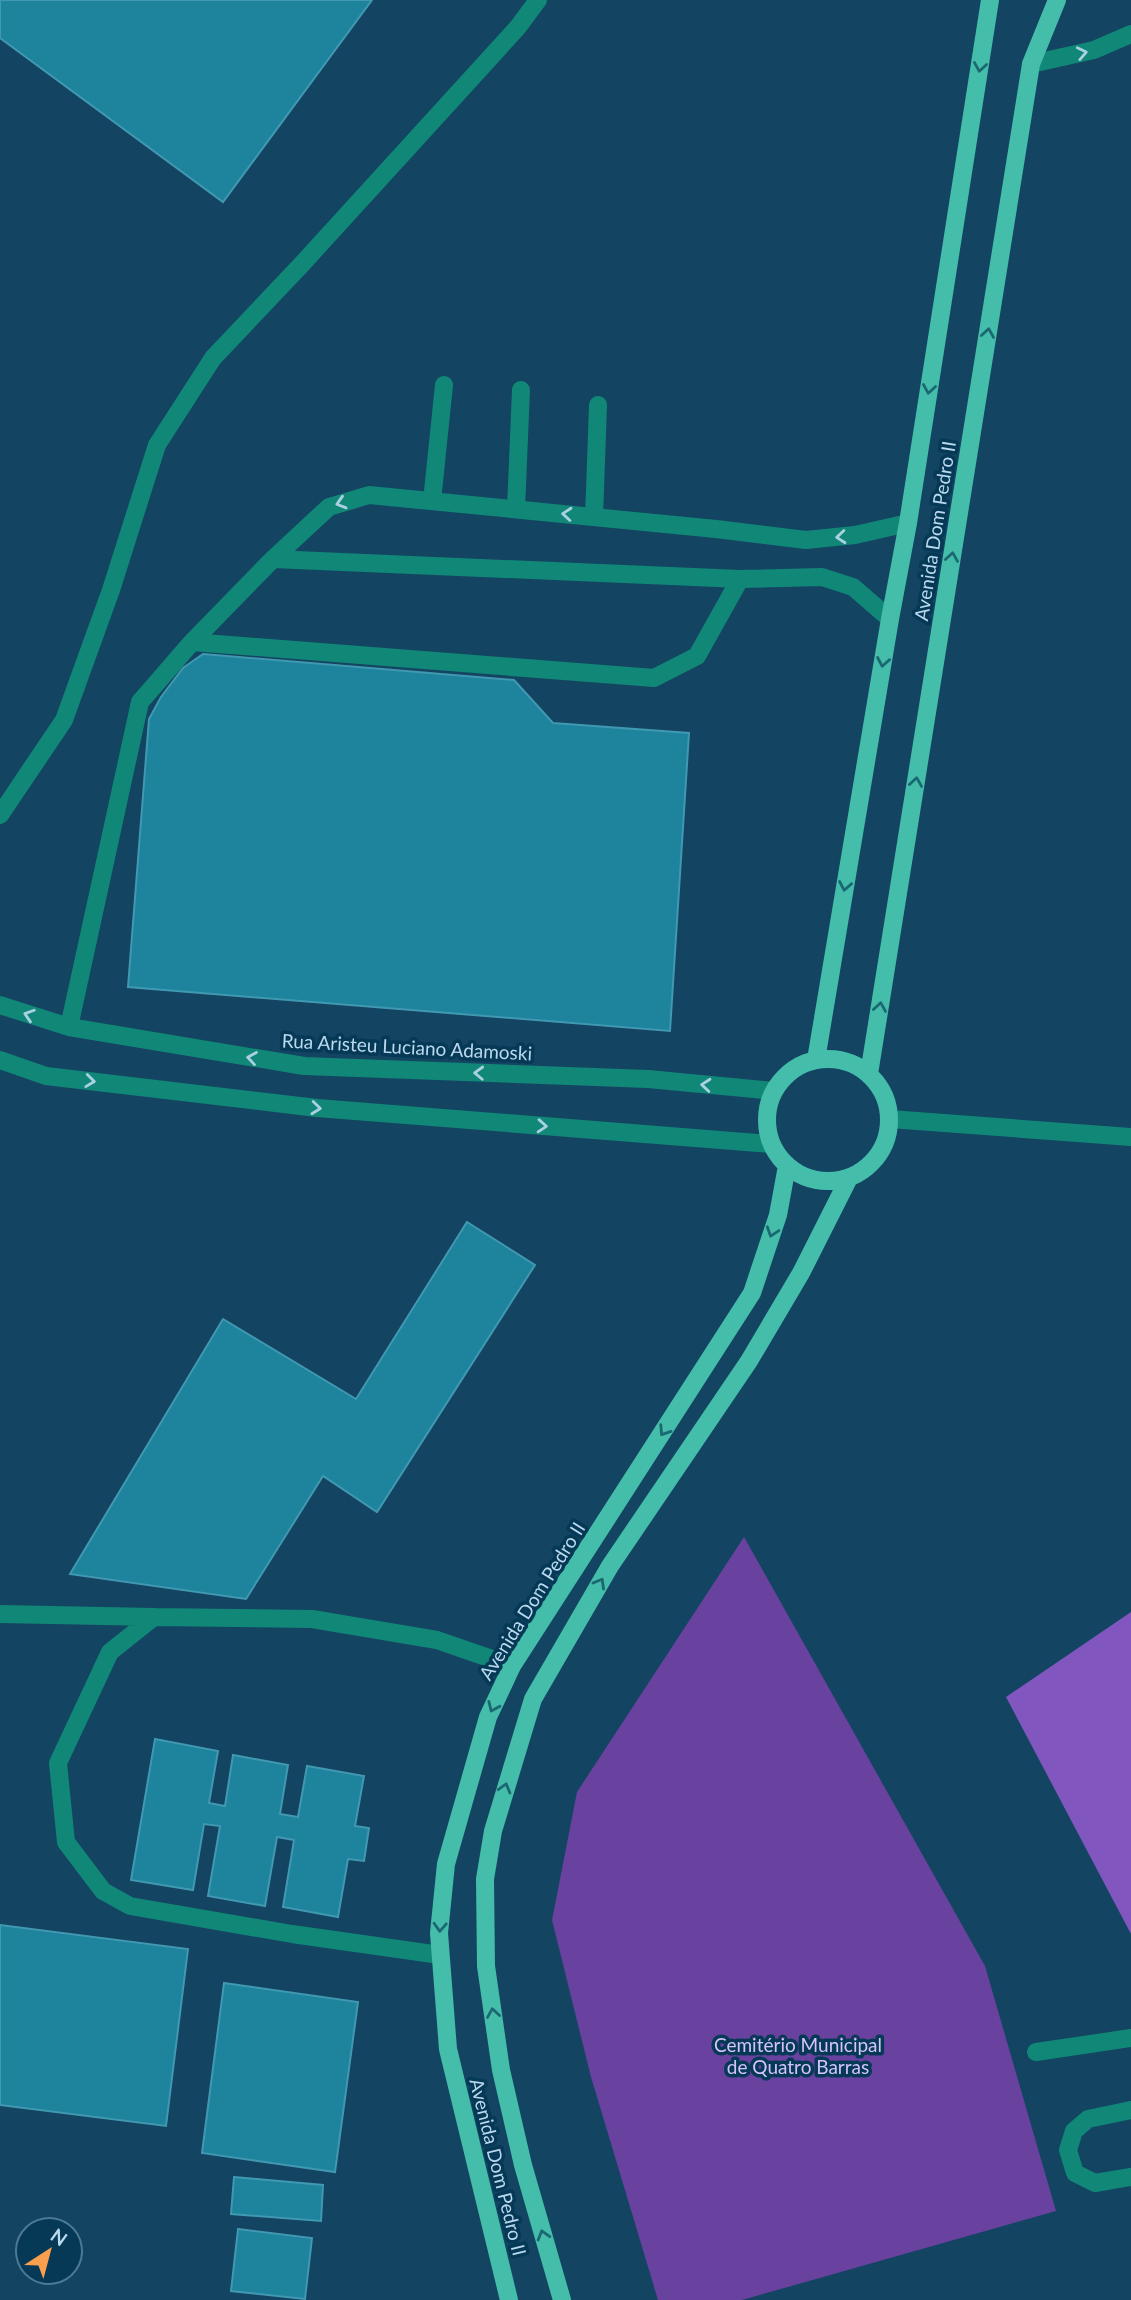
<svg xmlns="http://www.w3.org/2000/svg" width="1131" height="2300" font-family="Lato,sans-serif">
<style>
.green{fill:#68429e}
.forest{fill:#8157bf}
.building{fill:#1e839d;stroke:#4198b1;stroke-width:2}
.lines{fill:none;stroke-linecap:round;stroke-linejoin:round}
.minor{stroke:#118777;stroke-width:18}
.major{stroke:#44beaa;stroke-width:18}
.oneway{stroke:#a9d1e3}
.oneway2{stroke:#1b6873}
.labels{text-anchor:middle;stroke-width:7;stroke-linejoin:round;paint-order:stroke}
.street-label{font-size:19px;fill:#bad9ef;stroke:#053956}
.park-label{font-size:19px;fill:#d5c3f9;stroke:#053956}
</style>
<rect width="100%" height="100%" fill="#134462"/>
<path class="green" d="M744,1537L985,1966L1056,2211L742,2300H658L591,2077L552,1920L577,1792Z"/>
<path class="forest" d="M1131,1612V1934L1006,1697Z"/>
<path class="building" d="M0,0H372L223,202L0,38Z
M203,654L514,680L553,723L689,733L670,1031L128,987L149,719L161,697L183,668Z
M467,1222L535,1265L377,1512L323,1476L246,1599L70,1574L223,1319L356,1399Z
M155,1739L218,1751L209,1803L225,1806L233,1755L288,1765L280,1814L298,1817L307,1766L364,1776L355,1826L369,1828L364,1861L348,1859L338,1917L283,1907L294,1840L277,1837L265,1906L208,1896L220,1826L204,1824L193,1890L131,1880Z
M0,1925L188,1949L166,2126L0,2105Z
M224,1983L358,2002L335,2172L202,2153Z
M234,2177L323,2185L321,2221L231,2214Z
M238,2229L312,2238L305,2299L231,2291Z"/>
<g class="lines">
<path class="minor" d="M1031,64L1094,50L1131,34
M432,501L444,385
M516,509L521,390
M594,517L598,405
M273,559L740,579L822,577L853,587L890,619
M192,642L654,678L697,656L740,579
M0,815L64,720L111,590L157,445L213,358L302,264L518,27L538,0
M0,1005L69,1027L304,1066L648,1079L774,1091
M69,1027L140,702L192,642L273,559L329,507L369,495L716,529L806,540L855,535L908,523
M0,1060L46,1076L317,1108L771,1144
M890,1119L1131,1137
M0,1614L154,1617
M440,1955L292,1934L130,1906L103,1891L66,1842L58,1763L110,1652L154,1617L312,1619L437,1640L512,1666
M1036,2052L1131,2038
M1131,2110L1088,2119L1074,2131L1068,2150L1075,2173L1095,2183L1131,2177"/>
<path class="major" d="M767 1120a61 61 0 1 1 122 0a61 61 0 1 1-122 0Z
M816,1060L890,619L908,523L990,0
M869,1074L1031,64L1057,0
M509,2300L448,2049L439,1933L446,1864L488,1717L512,1666L752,1293L778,1215L787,1166
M562,2300L523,2165L501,2070L486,1966L485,1879L493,1831L533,1699L610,1566L749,1361L801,1273L849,1178"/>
</g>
<defs><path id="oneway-chevron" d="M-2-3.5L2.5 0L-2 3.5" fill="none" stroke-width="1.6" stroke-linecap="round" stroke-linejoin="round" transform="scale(1.75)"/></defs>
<g class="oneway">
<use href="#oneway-chevron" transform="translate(1082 53) rotate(-12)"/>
<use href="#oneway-chevron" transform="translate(341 503) rotate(163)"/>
<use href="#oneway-chevron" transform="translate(567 514) rotate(-175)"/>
<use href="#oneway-chevron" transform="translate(841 537) rotate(175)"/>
<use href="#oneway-chevron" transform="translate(29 1015) rotate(-162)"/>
<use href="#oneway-chevron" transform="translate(252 1058) rotate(-171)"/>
<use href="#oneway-chevron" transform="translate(479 1073) rotate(-178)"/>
<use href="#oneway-chevron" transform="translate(90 1081) rotate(7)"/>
<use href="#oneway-chevron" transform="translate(706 1085) rotate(-175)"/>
<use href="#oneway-chevron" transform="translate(316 1108) rotate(6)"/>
<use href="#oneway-chevron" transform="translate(542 1126) rotate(4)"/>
</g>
<g class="oneway2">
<use href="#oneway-chevron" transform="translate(980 67) rotate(99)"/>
<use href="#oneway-chevron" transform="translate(988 333) rotate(-81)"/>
<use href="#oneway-chevron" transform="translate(929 389) rotate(99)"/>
<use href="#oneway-chevron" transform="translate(952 557) rotate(-81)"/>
<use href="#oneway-chevron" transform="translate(883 662) rotate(100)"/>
<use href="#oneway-chevron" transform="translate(916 782) rotate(-81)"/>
<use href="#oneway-chevron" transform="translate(845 886) rotate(100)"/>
<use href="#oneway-chevron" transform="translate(880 1007) rotate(-81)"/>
<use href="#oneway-chevron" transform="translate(772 1232) rotate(108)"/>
<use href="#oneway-chevron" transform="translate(664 1431) rotate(123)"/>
<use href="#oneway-chevron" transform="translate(600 1583) rotate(-60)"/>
<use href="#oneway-chevron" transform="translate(493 1707) rotate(114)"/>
<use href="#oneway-chevron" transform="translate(505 1788) rotate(-74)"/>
<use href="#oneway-chevron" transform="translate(440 1927) rotate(93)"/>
<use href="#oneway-chevron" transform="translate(493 2013) rotate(-99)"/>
<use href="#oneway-chevron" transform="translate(543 2235) rotate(-106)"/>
</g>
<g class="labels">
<g class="street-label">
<text transform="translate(935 531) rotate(-81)" y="7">Avenida Dom Pedro II</text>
<text transform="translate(407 1047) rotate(3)" y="7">Rua Aristeu Luciano Adamoski</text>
<text transform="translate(532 1601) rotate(-58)" y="7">Avenida Dom Pedro II</text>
<text transform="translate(498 2167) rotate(76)" y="7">Avenida Dom Pedro II</text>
</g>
<g class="park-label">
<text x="798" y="2052">Cemitério Municipal<tspan x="798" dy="22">de Quatro Barras</tspan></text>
</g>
</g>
<g transform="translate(49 2251) rotate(36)"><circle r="33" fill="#053956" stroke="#4d7993" stroke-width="2"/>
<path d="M0-5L12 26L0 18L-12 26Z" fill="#fa9f4e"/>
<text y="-10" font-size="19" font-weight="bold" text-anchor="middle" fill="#bad9ef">N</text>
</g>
</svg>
